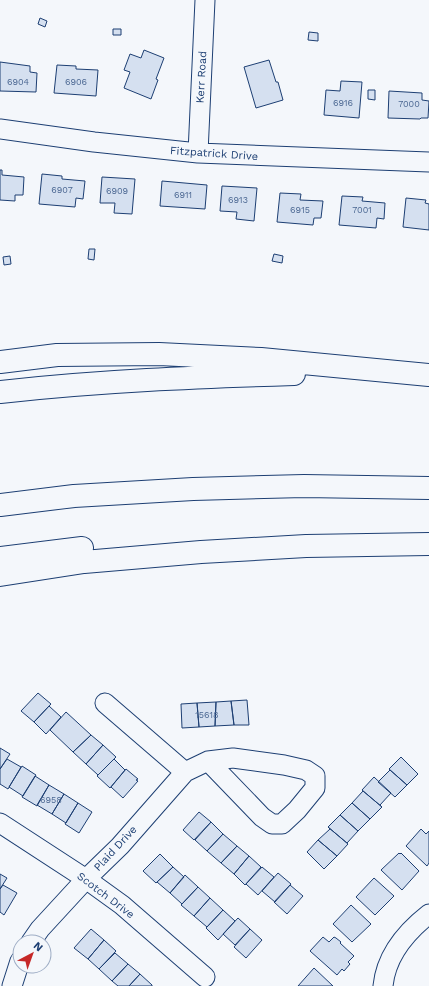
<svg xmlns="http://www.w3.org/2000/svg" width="429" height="986" font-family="'Work Sans',sans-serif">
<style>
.building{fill:#d5e0f0;stroke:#1d3f73}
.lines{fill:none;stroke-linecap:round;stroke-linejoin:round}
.minor-casing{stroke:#1d3f73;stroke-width:21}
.highway-casing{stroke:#1d3f73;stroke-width:24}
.minor{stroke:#f4f7fb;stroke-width:19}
.highway{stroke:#f4f7fb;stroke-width:22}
.labels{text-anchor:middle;stroke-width:3;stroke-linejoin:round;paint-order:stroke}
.number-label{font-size:9px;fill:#4b6792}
.street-label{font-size:11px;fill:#1d3f73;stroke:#f4f7fb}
</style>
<rect width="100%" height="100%" fill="#f4f7fb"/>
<path class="building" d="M40,18L47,21L45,27L38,24Z
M113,29H121V35H113Z
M309,32L318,33V41L308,40Z
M144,50L164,58L156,79L158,80L151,99L124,88L130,72L124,70L130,54L141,58Z
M269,60L276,82H278L283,100L256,108L244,67Z
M0,62L30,66V72L37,73L36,92L0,91Z
M57,65L76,66V69L98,70L96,96L54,93Z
M341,81L362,82L359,118L324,115L326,90L340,91Z
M368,90H375V100L368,99Z
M389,91L422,93V100L429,101L428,118H421L420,119L388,118Z
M0,170H2V175L24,177L23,195H15V201L0,200Z
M42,174L62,176V179L85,181L83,199L76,198L75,207L39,204Z
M102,177L135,179L132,214L114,213L115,203H100Z
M162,181L207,185L205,209L160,206Z
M222,186L257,188L254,221L236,219L237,212L220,211Z
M280,193L301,194L300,200L323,201L321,218H314L313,225L277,222Z
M342,196L363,197L362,201L385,203L384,219L377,218L376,228L339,225Z
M406,198L426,200L425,203L429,204V230L403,227Z
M89,249H95L94,260L88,259Z
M274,254L283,256L282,263L272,261Z
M10,256L11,264L4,265L3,257Z
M38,693L51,704L34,722L21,711Z
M247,700L249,725H234L231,701Z
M231,701L234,725L215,726L216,702Z
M216,702L215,726L199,727L197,703Z
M197,703L199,727L182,728L181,704Z
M49,706L61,717L46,734L34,722Z
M66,712L91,735L73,752L50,730Z
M91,735L103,745L86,764L73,752Z
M103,745L116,757L98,775L86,764Z
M0,748L10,754L0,769Z
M401,757L418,774L407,785L389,769Z
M7,759L21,767L8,789L0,784V769Z
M114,759L125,770L110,788L97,776Z
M22,766L36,775L23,796L9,787Z
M126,769L138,779L136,780L138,781L123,798L111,787Z
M390,770L407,785L395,797L378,782Z
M35,776L49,785L37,806L22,797Z
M374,777L391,793L380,805L382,807L362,790Z
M49,785L64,794L52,814L37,805Z
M363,791L382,807L370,819L352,803Z
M64,794L78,803L66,823L52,814Z
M78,803L92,812L79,833L65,824Z
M352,803L370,819L358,831L340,815Z
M199,812L211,822L194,840L183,830Z
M340,815L358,831L347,843L328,827Z
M211,822L223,834L207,851L195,840Z
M328,827L348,844L337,856L318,840L330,829Z
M421,829L426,834L429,831V863L427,866L406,846Z
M223,834L237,846L221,863L207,851Z
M318,840L337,856L324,869L307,852Z
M237,846L249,856L234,874L221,863Z
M399,853L400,854L401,853L419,871L402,890L381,870Z
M160,854L173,867L156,883L143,871Z
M249,856L261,867L245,885L234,874Z
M173,867L184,877L170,893L157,882Z
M262,867L274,877L258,895L246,884Z
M278,873L291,884L275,902L262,891Z
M0,874L7,878L0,889Z
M185,875L198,887L182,904L170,893Z
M374,878L394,896L375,915L356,897Z
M3,885L17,893L4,915L0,912V889Z
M290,885L303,896L287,914L274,902Z
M198,887L210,898L194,916L181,905Z
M210,898L223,910L207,927L194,916Z
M351,905L371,924L352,942L333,924Z
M223,910L235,921L218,940L206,928Z
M238,918L250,929L235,945L223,934Z
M91,929L104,940L88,959L74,948Z
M250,929L262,940L246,958L234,947Z
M323,937L329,942L334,937L336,938L341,942L340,943L354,956L348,962L350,964L344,971L342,969L337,975L310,951Z
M104,940L116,951L99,969L88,959Z
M115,953L128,964L112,981L99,969Z
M128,964L140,974L129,986H118L112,981Z
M314,968L333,986H298Z
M140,974L152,985V986H129Z"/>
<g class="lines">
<g class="minor-casing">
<path id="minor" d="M0,129L94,142L198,153L429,162
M198,153L205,0
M105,703L185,772
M0,823L86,879L122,905L205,977
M31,942L40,929L86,879L120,846L185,772L208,761L233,758L284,765L306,770L315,776V788L297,810L282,824H272L262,817L208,761
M12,986L20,961
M383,986C386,956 406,932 429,914"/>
</g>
<g class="highway-casing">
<path id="highway" d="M0,362L57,355L159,354L261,359L429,375
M0,392C98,381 196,377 294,374
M0,505L74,496L193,489L304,486L429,488
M0,558L82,548
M0,575L84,562L201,552L306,546L429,544"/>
</g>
<use href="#minor" class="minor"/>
<use href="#highway" class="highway"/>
</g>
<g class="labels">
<g class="number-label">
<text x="18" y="85">6904</text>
<text x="76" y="85">6906</text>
<text x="343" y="106">6916</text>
<text x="409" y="107">7000</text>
<text x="62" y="193">6907</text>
<text x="117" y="194">6909</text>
<text x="183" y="198">6911</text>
<text x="238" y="203">6913</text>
<text x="300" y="213">6915</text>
<text x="362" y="213">7001</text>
<text x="207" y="718">15618</text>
<text x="51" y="803">6958</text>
</g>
<g class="street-label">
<text transform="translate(201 77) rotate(-87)" y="4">Kerr Road</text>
<text transform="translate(214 153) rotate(4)" y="4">Fitzpatrick Drive</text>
<text transform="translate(115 848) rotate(-47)" y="4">Plaid Drive</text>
<text transform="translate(106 895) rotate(37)" y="4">Scotch Drive</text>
</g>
</g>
<g transform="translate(32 954) rotate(41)"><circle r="19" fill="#f4f7fb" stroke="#9eadc5"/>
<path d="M0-3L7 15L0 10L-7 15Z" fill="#c62828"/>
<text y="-6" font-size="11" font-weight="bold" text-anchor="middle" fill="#1d3f73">N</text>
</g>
</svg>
